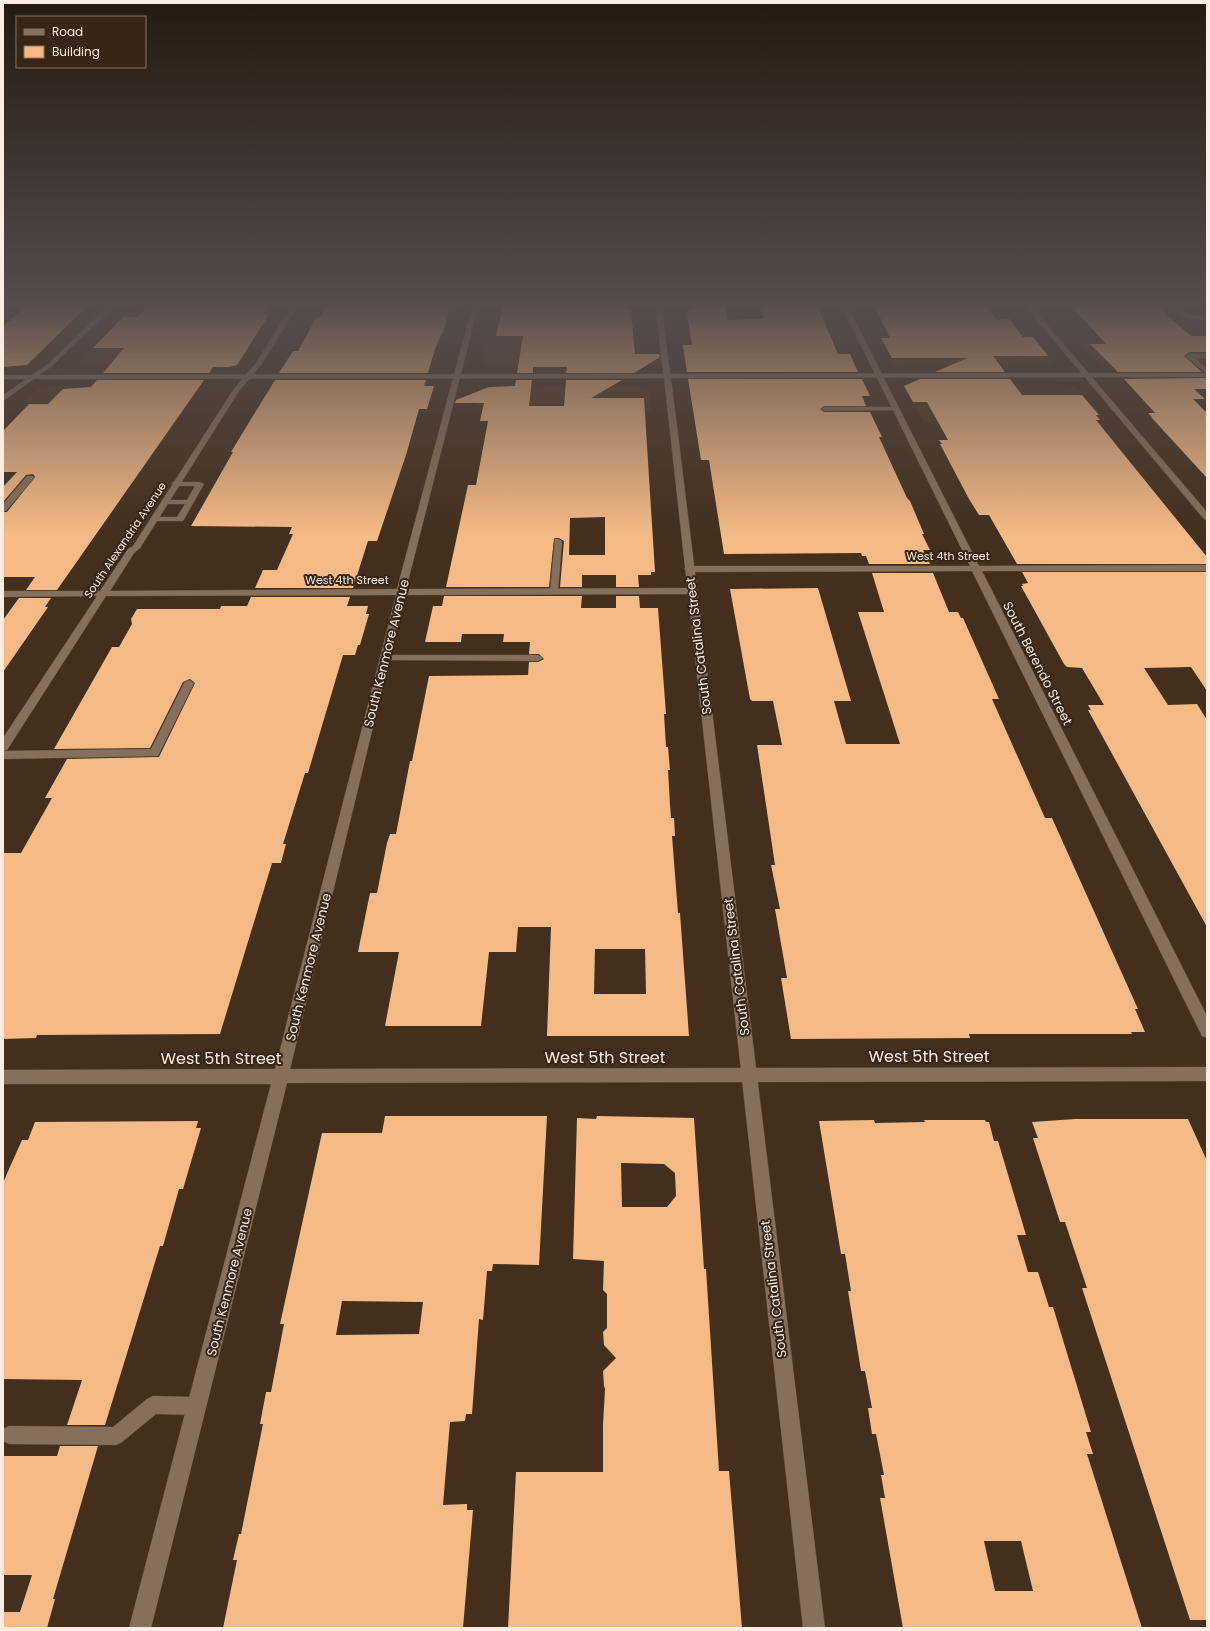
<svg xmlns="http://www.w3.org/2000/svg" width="1210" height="1631" font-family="Poppins,sans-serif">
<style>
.built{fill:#4f351d}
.building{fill:#f5ba85;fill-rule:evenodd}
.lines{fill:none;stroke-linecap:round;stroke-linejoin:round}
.lane-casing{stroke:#5c4a3a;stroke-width:1}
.street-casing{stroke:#5c4a3a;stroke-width:1}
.secondary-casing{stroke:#5c4a3a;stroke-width:1}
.lane{fill:#87705b;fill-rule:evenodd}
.street{fill:#87705b;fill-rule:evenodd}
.secondary{fill:#87705b;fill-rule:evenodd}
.labels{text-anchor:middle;stroke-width:4;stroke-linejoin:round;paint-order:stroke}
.far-street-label{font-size:11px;fill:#fbede2;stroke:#392513}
.street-label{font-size:13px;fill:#fbede2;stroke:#392513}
.near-street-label{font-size:16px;fill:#fbede2;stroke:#392513}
</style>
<rect width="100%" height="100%" fill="#442f1d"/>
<path class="built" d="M1122,307H1190L1207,321V366L1105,365L1099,363L1082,344H1161Z
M487,338H569L568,354H646L647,365L644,367H485L481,365Z
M175,343H251L237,365L229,367H82L77,364L90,349L171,348Z
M1045,350L1055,363L1049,365L899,366L893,365L886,351Z
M907,385H1068L1076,387L1091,405H1004L1015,421H923L904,386Z
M641,386L647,388L650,391L651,411H563V405H475L478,390L484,387Z
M41,387L44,386L124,387L110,403H22L37,389Z"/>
<path class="building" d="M25,307H86L27,365L3,367V326Z
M147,307H268L263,313H268L266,316H268L237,365L229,367H213L209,373H103L124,348H93L123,317H137Z
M326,307H450L443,333H442L435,349L428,373H279L293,351H298L316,318L321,316Z
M503,307H627L628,310H631L635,354H659L660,357L634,373H566L567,367H533V373H517L523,336H496Z
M694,307H725L728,320L764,319L760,307H818L838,354H850L858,372H687L683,345H692L687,313H689V309H694Z
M875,307H987L997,320L1009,319L1023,337H1033L1048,356H993L1005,372H935L967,358H892L881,338H890Z
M1072,307H1158L1191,336H1207V352H1189L1184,356L1202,372H1118L1090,344H1106Z
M1207,378V389H1194L1205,399H1193L1207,413V478L1151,417H1152L1148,413H1155L1124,379Z
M688,379H862L870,396H862L866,406H824L820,409L824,412H870L882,437H879L907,498L910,501L924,534H922L930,550H923L930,564H869L866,556H862L861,553L724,554L709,460H701Z
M920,379H1010L1022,395H1082L1099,415H1096L1100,420H1096L1207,557V564H1017L989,515H979L969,499L940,444H942L939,440H948L927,402H913L904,386Z
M97,380H204L57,590H26L35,577H3V512H7L35,477L33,474L26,475L3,502V487L17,472H3V431L29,404H48L63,389L91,387Z
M275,380H426L424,386H434L427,409H419L406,455L377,541H368L353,588H255L263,570H277L293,534H289L292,527L191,526L233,452H231Z
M516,380H532L529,406H564L566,380H622L591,398H644L655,572H651V575H638L639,587H616V575H582V587H560L564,541L559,538H555L554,539L549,587H446L468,485H476L488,421H480L484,403H455L456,400L489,387L515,386ZM605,517V555H569L570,518Z
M1022,572H1207V691L1191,667L1144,668L1168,705L1197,704L1207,720V927L1088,710H1091L1088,705H1104L1082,668L1067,667L1064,664L1021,586H1023L1022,584L1028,583Z
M872,573H933L949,612H958L961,618H963L999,699H992L1045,818H1052L1138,1009H1135L1145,1032H1131L1132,1034H969L970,1038L791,1039L781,978H787L775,909H780L771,865H775L757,745H782L773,701H752L750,699L730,589L818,588L851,701H834L846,744H900L858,612H884Z
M444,596H582L581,608H616V596H639L640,608H658L666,714H664L666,747H668L670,770H668L670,805L671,818H674L675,836H672L678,913H680L689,1036H547L551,927H518L516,952H489L481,1026H385L399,952H358L370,893H377L387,843L390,834H396L410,761H412L429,676L528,675L529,662H538L544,659L539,654H529L530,642H503L504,634H462L461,642H425L433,606H442ZM595,949H645L646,994H594Z
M251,597H350L347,606H368L366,614H369L360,645H358L355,655H343L308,773H305L283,844H286L281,863H272L220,1034L37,1035L36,1038L3,1039V853H21L52,798H45L67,759L159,757L195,683L190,679L183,682L150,748L54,749L112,647H119L132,624L131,619L137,609H220L221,606H247Z
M19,598H51L45,607H48L3,672V620Z
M385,1116H547L539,1265L493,1264L492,1271H487L483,1320L479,1319L472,1414H466L465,1421L450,1422L443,1505L467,1504V1510H473L463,1628H223L237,1560H233L239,1534H241L263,1424H260L266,1392H271L284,1324H280L322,1133H382ZM342,1301L423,1302L419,1334L336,1335Z
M597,1116L694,1118L704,1269H706L719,1471H729L742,1628H508L516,1472H603V1425L605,1389L604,1386L603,1371L616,1358L604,1345L603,1332L607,1328V1294L603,1290L604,1261L573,1259L577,1118L596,1119ZM621,1163L664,1164L675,1173L676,1196L667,1207H622Z
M1075,1119H1188L1207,1161V1620H1190L1082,1288H1087L1065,1222H1060L1033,1138H1038L1032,1122Z
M874,1120L875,1123L925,1122L924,1120H985L986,1122H989L994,1141H998L1026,1235H1017L1028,1272H1038L1049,1307H1053L1091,1432H1086L1093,1454H1087L1142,1628H903L880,1498H885L881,1475H884L876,1434H872L868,1408H872L865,1371H861L848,1291H851L845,1254H841L819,1121ZM984,1541H1021L1033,1591H995Z
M198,1121L196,1128H201L183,1189H179L163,1246H160L105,1425H67L82,1380L3,1379V1183L9,1169L22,1140H28L35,1122Z
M60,1446H98L53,1599H55L47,1628H3V1612H20L32,1575H3V1456H57Z"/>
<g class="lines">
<g class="lane-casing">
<path id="lane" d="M1169,307H1175L1189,315L1207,316V320C1192,320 1180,318 1169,307Z
M1207,354V358H1195L1207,369V374L1186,356L1189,354Z
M897,407L900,409L899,410L824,411L821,409L824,407Z
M27,476H33L34,478L6,511H3V504Z
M173,482H200L204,484L183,521H151V517H177L185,504H165L161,502L165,500H187L195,486H176L172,484Z
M555,539H558L562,541L558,591L554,594L550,591Z
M385,655H538L543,658L538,661L382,660L380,658L382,656Z
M189,680L194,683L158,756L3,759V751L151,749L184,683Z
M153,1396L197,1397L203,1400L206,1406L203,1412L197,1415L156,1414L122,1442L116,1445L9,1444L3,1441V1429L9,1426L113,1427L147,1399Z"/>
</g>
<g class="street-casing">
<path id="street" d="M107,307H113L52,366L3,401V395L48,364Z
M291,307H297L261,365L239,391L140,548L134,553L110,591L397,589L472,307H478L406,589L692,588L697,591L692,594L405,595L290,1069L1207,1067V1081L287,1083L151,1628H129L271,1084H3V1070L275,1069L396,595L106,596L7,750L3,751V738L97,596L3,597V591H100L128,549L133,546L233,390L256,363Z
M842,307H848L979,566L1207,565V571H982L1207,1016V1038L1202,1036L972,571L689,572L684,569L689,566H970Z
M1026,307H1032L1207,512V520L1204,519Z"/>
</g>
<g class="secondary-casing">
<path id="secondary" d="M656,307H662L670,374L1207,373V377L671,378L825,1628H803L664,378L3,379V375L663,374Z"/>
</g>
<use href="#lane" class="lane"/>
<use href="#street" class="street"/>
<use href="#secondary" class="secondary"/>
</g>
<linearGradient id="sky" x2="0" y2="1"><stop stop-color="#251a10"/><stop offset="0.57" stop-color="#564d4c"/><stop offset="1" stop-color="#564d4c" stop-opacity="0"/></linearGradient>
<rect width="1210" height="535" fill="url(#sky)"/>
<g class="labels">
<g class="far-street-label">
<text transform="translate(125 540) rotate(-56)" y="4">South Alexandria Avenue</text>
<text x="948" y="560">West 4th Street</text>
<text x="347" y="584">West 4th Street</text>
</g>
<g class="street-label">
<text transform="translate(698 646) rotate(-97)" y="5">South Catalina Street</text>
<text transform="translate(386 653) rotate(-76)" y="5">South Kenmore Avenue</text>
<text transform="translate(1038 663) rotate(63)" y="5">South Berendo Street</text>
<text transform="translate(308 967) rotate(-76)" y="5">South Kenmore Avenue</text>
<text transform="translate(736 967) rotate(-97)" y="5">South Catalina Street</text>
<text transform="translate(229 1282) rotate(-76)" y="5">South Kenmore Avenue</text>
<text transform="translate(773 1289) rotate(-97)" y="5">South Catalina Street</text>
</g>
<g class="near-street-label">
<text x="929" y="1062">West 5th Street</text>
<text x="605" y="1063">West 5th Street</text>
<text x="221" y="1064">West 5th Street</text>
</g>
</g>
<rect width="1210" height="1631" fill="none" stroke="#fbede2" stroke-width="8"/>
<rect x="16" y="16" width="130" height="52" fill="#392513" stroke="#877566"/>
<rect x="24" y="29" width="20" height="6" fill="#87705b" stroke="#877566"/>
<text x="52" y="36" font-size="12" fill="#fbede2">Road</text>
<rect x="24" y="46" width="20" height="12" fill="#f5ba85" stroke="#877566"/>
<text x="52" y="56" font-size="12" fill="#fbede2">Building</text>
</svg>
